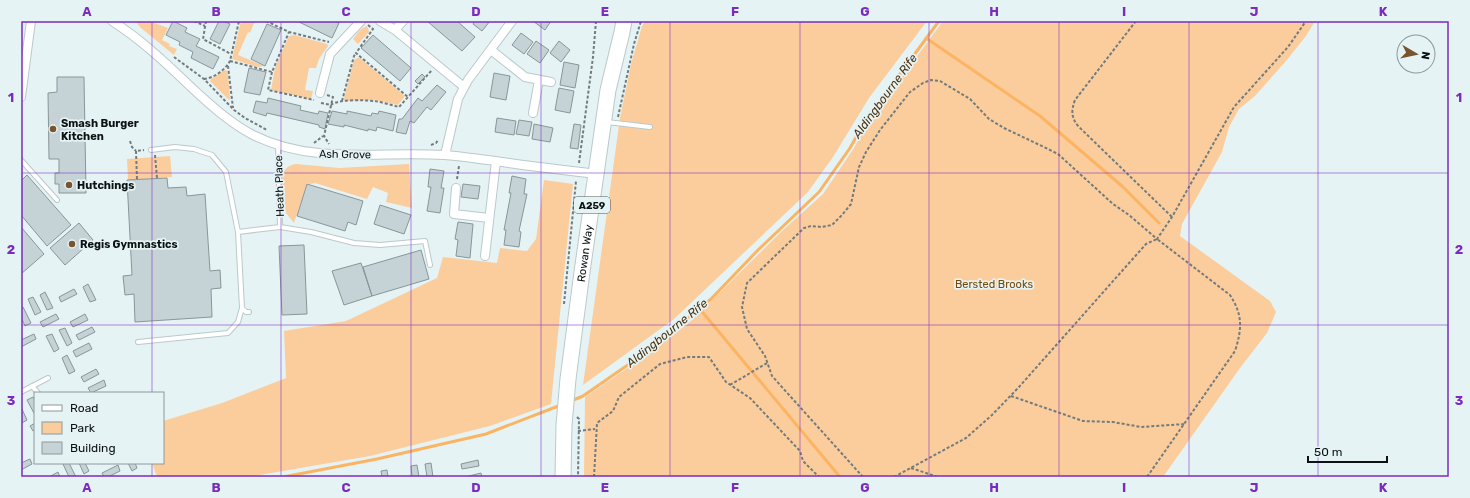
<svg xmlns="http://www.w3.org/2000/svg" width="1470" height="498" font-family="Rubik,sans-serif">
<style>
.green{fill:#fbcd9d}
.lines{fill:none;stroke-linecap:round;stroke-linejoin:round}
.stream{stroke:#fcb463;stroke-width:3}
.building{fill:#c6d3d6;stroke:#899698}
.lane-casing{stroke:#bbc9cb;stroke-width:6}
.street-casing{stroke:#bbc9cb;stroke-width:10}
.highway-casing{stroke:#bbc9cb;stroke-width:17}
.path{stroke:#727b7d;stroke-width:2;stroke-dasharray:3 2;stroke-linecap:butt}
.lane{stroke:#fff;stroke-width:4}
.street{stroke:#fff;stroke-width:8}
.highway{stroke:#fff;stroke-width:15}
.grid{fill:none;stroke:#7b2cbf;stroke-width:1;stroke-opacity:0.55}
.poi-dot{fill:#78552e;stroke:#e5f3f5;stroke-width:1.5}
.labels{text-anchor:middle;stroke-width:3.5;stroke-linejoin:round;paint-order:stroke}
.shield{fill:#e5f3f5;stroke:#4d5556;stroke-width:1}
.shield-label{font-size:10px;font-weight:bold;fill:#0c1112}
.poi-label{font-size:11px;font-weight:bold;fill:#0c1112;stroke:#e5f3f5;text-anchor:start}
.street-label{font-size:11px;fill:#0c1112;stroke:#e5f3f5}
.park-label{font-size:11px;fill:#774907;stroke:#e5f3f5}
.water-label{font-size:12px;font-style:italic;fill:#4e320f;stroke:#e5f3f5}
.neatline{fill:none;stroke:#7b2cbf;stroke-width:1.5}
.grid-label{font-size:13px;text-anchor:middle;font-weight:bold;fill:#7b2cbf}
</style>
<rect width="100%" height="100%" fill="#e5f3f5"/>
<path class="green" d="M135,21H149L168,28L162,40L170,44L169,46L177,49L174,55L141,28Z
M241,21H255L250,33L248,32L238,55L264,66L258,67L232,59Z
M645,21H927L869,98L833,157L808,192L674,319L583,385L620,118L631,64L642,26Z
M943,21H1315L1306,36L1286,61L1255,96L1239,109L1229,127L1222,152L1182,224L1180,236L1270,301L1276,312L1267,333L1240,368L1163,477H584L585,397L648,354L691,321L782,231L823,194L854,148L867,124Z
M366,26L368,28L369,32L358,44L353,39L360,30Z
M294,35L327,44L328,46L319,59L316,68H309L305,90L313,91L311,99L271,90L275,68L289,36Z
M357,58H360L405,96L398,105L374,100L346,101L344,99L354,60Z
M225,70L227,71L228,74L230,99L229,100L210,81L211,79Z
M170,156L172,177L128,180L127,159Z
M296,164L339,168L409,164L412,208L386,202L388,193L373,187L367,199L315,183L310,184L307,183L294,223L286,213L281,179C283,171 287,165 296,164Z
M544,180L573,184L551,404L490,426L370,456L248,477H157L152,463H163V421L222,403L286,378L284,331L346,321L437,278L443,257L497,263L500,248L527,251L536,239Z"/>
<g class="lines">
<path class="stream" d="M926,38L1040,116L1122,186L1159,223
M699,308L840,477
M571,401L583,396L645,353L711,299L758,250L819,192L850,148L864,123L939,21
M283,477L377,459L486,434L561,405"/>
</g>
<path class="building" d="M173,21L187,28L185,32L200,39L196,46L219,57L213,69L191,58L193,52L179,45L180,42L166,35Z
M219,21H223L230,24L220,44L210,39Z
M297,21H334L339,23L332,38Z
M427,21H457L475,37L462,51Z
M475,21H490L482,31L473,24Z
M533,21H551L545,30Z
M267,24L281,30L265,66L251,59Z
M521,33L533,42L524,54L512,45Z
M373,35L411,68L400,81L361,48Z
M536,41L549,50L540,63L527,54Z
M559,41L570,50L561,62L550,53Z
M564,62L579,65L575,88L560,85Z
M249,68L266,72L260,95L244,92Z
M494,73L510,76L506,100L490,97Z
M422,74L425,77L418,84L415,81Z
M57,77H84L86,193H59V184H55V173H59V159H49L48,93L57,92Z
M437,85L446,92L431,110L427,107L414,123L410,121L406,134L396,132L399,119H402L418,98L422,101Z
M559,88L574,91L570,113L555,110Z
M268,98L301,106L300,110L318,114L319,111L328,113L325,129L319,127V125L267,113L266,116L253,112L256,101L267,103Z
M332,111L347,114V111L371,116L372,113L378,114L379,111L396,115L393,131L377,127L376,131L368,129V131L344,125V127L328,124Z
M497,118L516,121L514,135L495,132Z
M519,120L532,122L529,136L516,134Z
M534,124L553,128L550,142L532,139Z
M574,124L581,125L578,149L570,148Z
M430,169L444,171L441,188H444L440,213L427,211L431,187H428Z
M27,175L71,225L47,246L21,215V181Z
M512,176L526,179L524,194H527L519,231L521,232L519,247L504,245L506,230H504L511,193H509Z
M167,178L168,188L186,187L187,196L205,194L210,271L220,270L221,288L211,289L212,317L135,322L134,294L125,295L123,276L132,275L127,180Z
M307,184L363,201L356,225L348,222L345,231L297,216Z
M463,184L480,186L478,199L461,197Z
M380,205L411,215L404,234L374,224Z
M458,222L473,224L470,258L456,256L458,240L455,239Z
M79,223L93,240L65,265L50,248Z
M21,227L44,254L21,274Z
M304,245L307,314L282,315L279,246Z
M421,250L429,279L372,296L363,267Z
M361,263L372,296L344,305L332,271Z
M88,284L96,300L90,302L83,287Z
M74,289L77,294L61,302L59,297Z
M45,292L53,308L47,310L40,295Z
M33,297L41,312L35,315L28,299Z
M23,307L31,323L25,326L21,317V308Z
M56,314L59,319L43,327L40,322Z
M85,314L88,320L73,327L70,322Z
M92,327L95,332L79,340L76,335Z
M65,328L72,343L67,346L59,330Z
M34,334L36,339L21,347V340Z
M52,334L59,349L54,352L46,336Z
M89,343L92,349L76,357L73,351Z
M67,355L75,371L69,374L62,358Z
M96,369L99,374L84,382L81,377Z
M104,380L106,386L91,393L88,388Z
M33,397L35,401V415L27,400Z
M21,407L27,420L22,423L21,421Z
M35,423V430L33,431L30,426Z
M30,459L32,464L21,470V463Z
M478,460L479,466L462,469L461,464Z
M65,463H69L76,477H69L63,464Z
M79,463H85L89,471L84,474Z
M128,463H135L137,468L132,471Z
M431,463L433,477H427L425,464Z
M118,465L120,471L108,477H104L102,473Z
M417,465L419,477H412L411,466Z
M387,470L388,477H382L381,471Z
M58,472L60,477H49Z
M481,473L482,477H465Z"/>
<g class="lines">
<g class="lane-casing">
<path id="lane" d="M607,122L650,127
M278,145L280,227
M151,150L175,147L194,149L212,155L226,172L238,232L280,227L311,232L354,243L380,245L425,241L430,265
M21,160L57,200
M238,232L242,308L246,312H249
M138,342L228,333L238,322L242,308
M32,386L38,393
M21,392L48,378"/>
</g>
<g class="street-casing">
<path id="street" d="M112,21C142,40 168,65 193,89C212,106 230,123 253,135C314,165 378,151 444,155C461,156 478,159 495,161C529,166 563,170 597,174
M380,21L395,30L464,87
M395,30L403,21
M491,50L525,77L551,82
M320,93L330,54L361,21
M21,97L31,21
M533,113L539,80
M445,155L458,99L468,80L512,21
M456,188L454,214L489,218
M485,256L496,161"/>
</g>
<g class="highway-casing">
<g id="highway">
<path id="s1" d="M563,477L564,425L568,379L582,272L608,90L622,32L624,21"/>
</g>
</g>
<path class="path" d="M194,21L205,26
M206,21L203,39L231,54
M266,21L289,32L329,42
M1136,21L1075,100C1071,111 1071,118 1079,127L1172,217
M368,25L373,29L356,53L408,97
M174,57L204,79L234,110L245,118L267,130
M230,61L272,72L289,32
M228,66L233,108
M272,72L268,90L314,100
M204,79C214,78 225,70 230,61L239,21
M327,95L333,97L324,136L329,144
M342,101L354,56L356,53
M321,103L331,105C338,99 364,100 374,101C382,102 391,105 399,107L432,70
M618,117L634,44L641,21
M130,141L132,147L136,151
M314,143L323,136
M431,145L436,143L438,140
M155,155L157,178
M579,163L593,57L596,21
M137,179L136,151L144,150
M457,179L459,166
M564,304L576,181
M730,385L767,363
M1011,396L1083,421L1113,422L1141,427L1185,424
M577,417L579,419L578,477
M578,431L595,429
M911,468L938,477
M594,477L597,423L613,411L619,397L660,364L687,357H709L726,382L750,398L800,451L803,461L819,477
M863,477L772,376L765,356L747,329L742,307L747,283L804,228L811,226L822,227L832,225L842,215L851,204L859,167L866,152L880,130L910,92L923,83L931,80L940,81L970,99L989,119L1004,128L1046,148L1058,154L1113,204L1129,215L1157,239L1172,217L1234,107L1288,47L1306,21
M894,477L966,438L992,415L1019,387L1146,244L1157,239L1230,295C1243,315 1242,329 1235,351L1147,477"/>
<use href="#lane" class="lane"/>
<use href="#street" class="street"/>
<use href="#highway" class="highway"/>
</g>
<path class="grid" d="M152,21V393M281,21V477M411,21V477M541,21V477M670,21V477M800,21V477M929,21V477M1059,21V477M1189,21V477M1318,21V477M21,173H1449M21,325H1449M152,463V477"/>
<g class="poi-dot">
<circle cx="53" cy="129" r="4"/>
<circle cx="69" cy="185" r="4"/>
<circle cx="72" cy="244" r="4"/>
</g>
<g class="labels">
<rect class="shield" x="574" y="197" width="36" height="16" rx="3"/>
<g class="shield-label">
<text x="592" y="209">A259</text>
</g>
<g class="poi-label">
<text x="61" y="127">Smash Burger<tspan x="61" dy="13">Kitchen</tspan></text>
<text x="77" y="189">Hutchings</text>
<text x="80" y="248">Regis Gymnastics</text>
</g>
<g class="street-label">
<text transform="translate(345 154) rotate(1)" y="4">Ash Grove</text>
<text transform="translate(279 186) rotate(-92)" y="4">Heath Place</text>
<text dy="4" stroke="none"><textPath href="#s1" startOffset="225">Rowan Way</textPath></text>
</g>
<g class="park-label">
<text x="994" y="288">Bersted Brooks</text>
</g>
<g class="water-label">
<text transform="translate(885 96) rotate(-54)" y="4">Aldingbourne Rife</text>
<text transform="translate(667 333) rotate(-39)" y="4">Aldingbourne Rife</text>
</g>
</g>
<rect width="1470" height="498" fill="none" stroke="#e5f3f5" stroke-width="44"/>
<rect x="34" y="392" width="130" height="72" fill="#e5f3f5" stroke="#8e999a"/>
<rect x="42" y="405" width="20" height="6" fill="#ffffff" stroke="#8e999a"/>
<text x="70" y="412" font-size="12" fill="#0c1112">Road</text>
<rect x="42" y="422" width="20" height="12" fill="#fbcd9d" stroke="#8e999a"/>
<text x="70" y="432" font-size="12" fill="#0c1112">Park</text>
<rect x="42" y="442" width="20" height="12" fill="#c6d3d6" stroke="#8e999a"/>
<text x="70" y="452" font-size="12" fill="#0c1112">Building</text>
<g transform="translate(1416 54) rotate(99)"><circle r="19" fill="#e5f3f5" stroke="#8e999a"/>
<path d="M0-3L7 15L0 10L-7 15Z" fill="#78552e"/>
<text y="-6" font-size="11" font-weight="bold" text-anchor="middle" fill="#0c1112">N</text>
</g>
<path d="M1308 456v6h79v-6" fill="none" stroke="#0c1112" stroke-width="2"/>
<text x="1314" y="456" font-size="12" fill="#0c1112" stroke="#e5f3f5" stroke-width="3" paint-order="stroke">50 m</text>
<rect x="22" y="22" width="1426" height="454" class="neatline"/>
<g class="grid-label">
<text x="87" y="16">A</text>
<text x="216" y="16">B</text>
<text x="346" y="16">C</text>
<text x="476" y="16">D</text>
<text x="605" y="16">E</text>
<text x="735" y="16">F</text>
<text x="865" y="16">G</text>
<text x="994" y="16">H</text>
<text x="1124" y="16">I</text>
<text x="1254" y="16">J</text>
<text x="1383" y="16">K</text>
<text x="11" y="102">1</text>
<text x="1459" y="102">1</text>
<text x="11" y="254">2</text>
<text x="1459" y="254">2</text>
<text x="11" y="405">3</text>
<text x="1459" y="405">3</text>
<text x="87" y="492">A</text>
<text x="216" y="492">B</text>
<text x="346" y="492">C</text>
<text x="476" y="492">D</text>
<text x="605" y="492">E</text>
<text x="735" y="492">F</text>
<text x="865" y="492">G</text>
<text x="994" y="492">H</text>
<text x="1124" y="492">I</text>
<text x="1254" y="492">J</text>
<text x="1383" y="492">K</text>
</g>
</svg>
